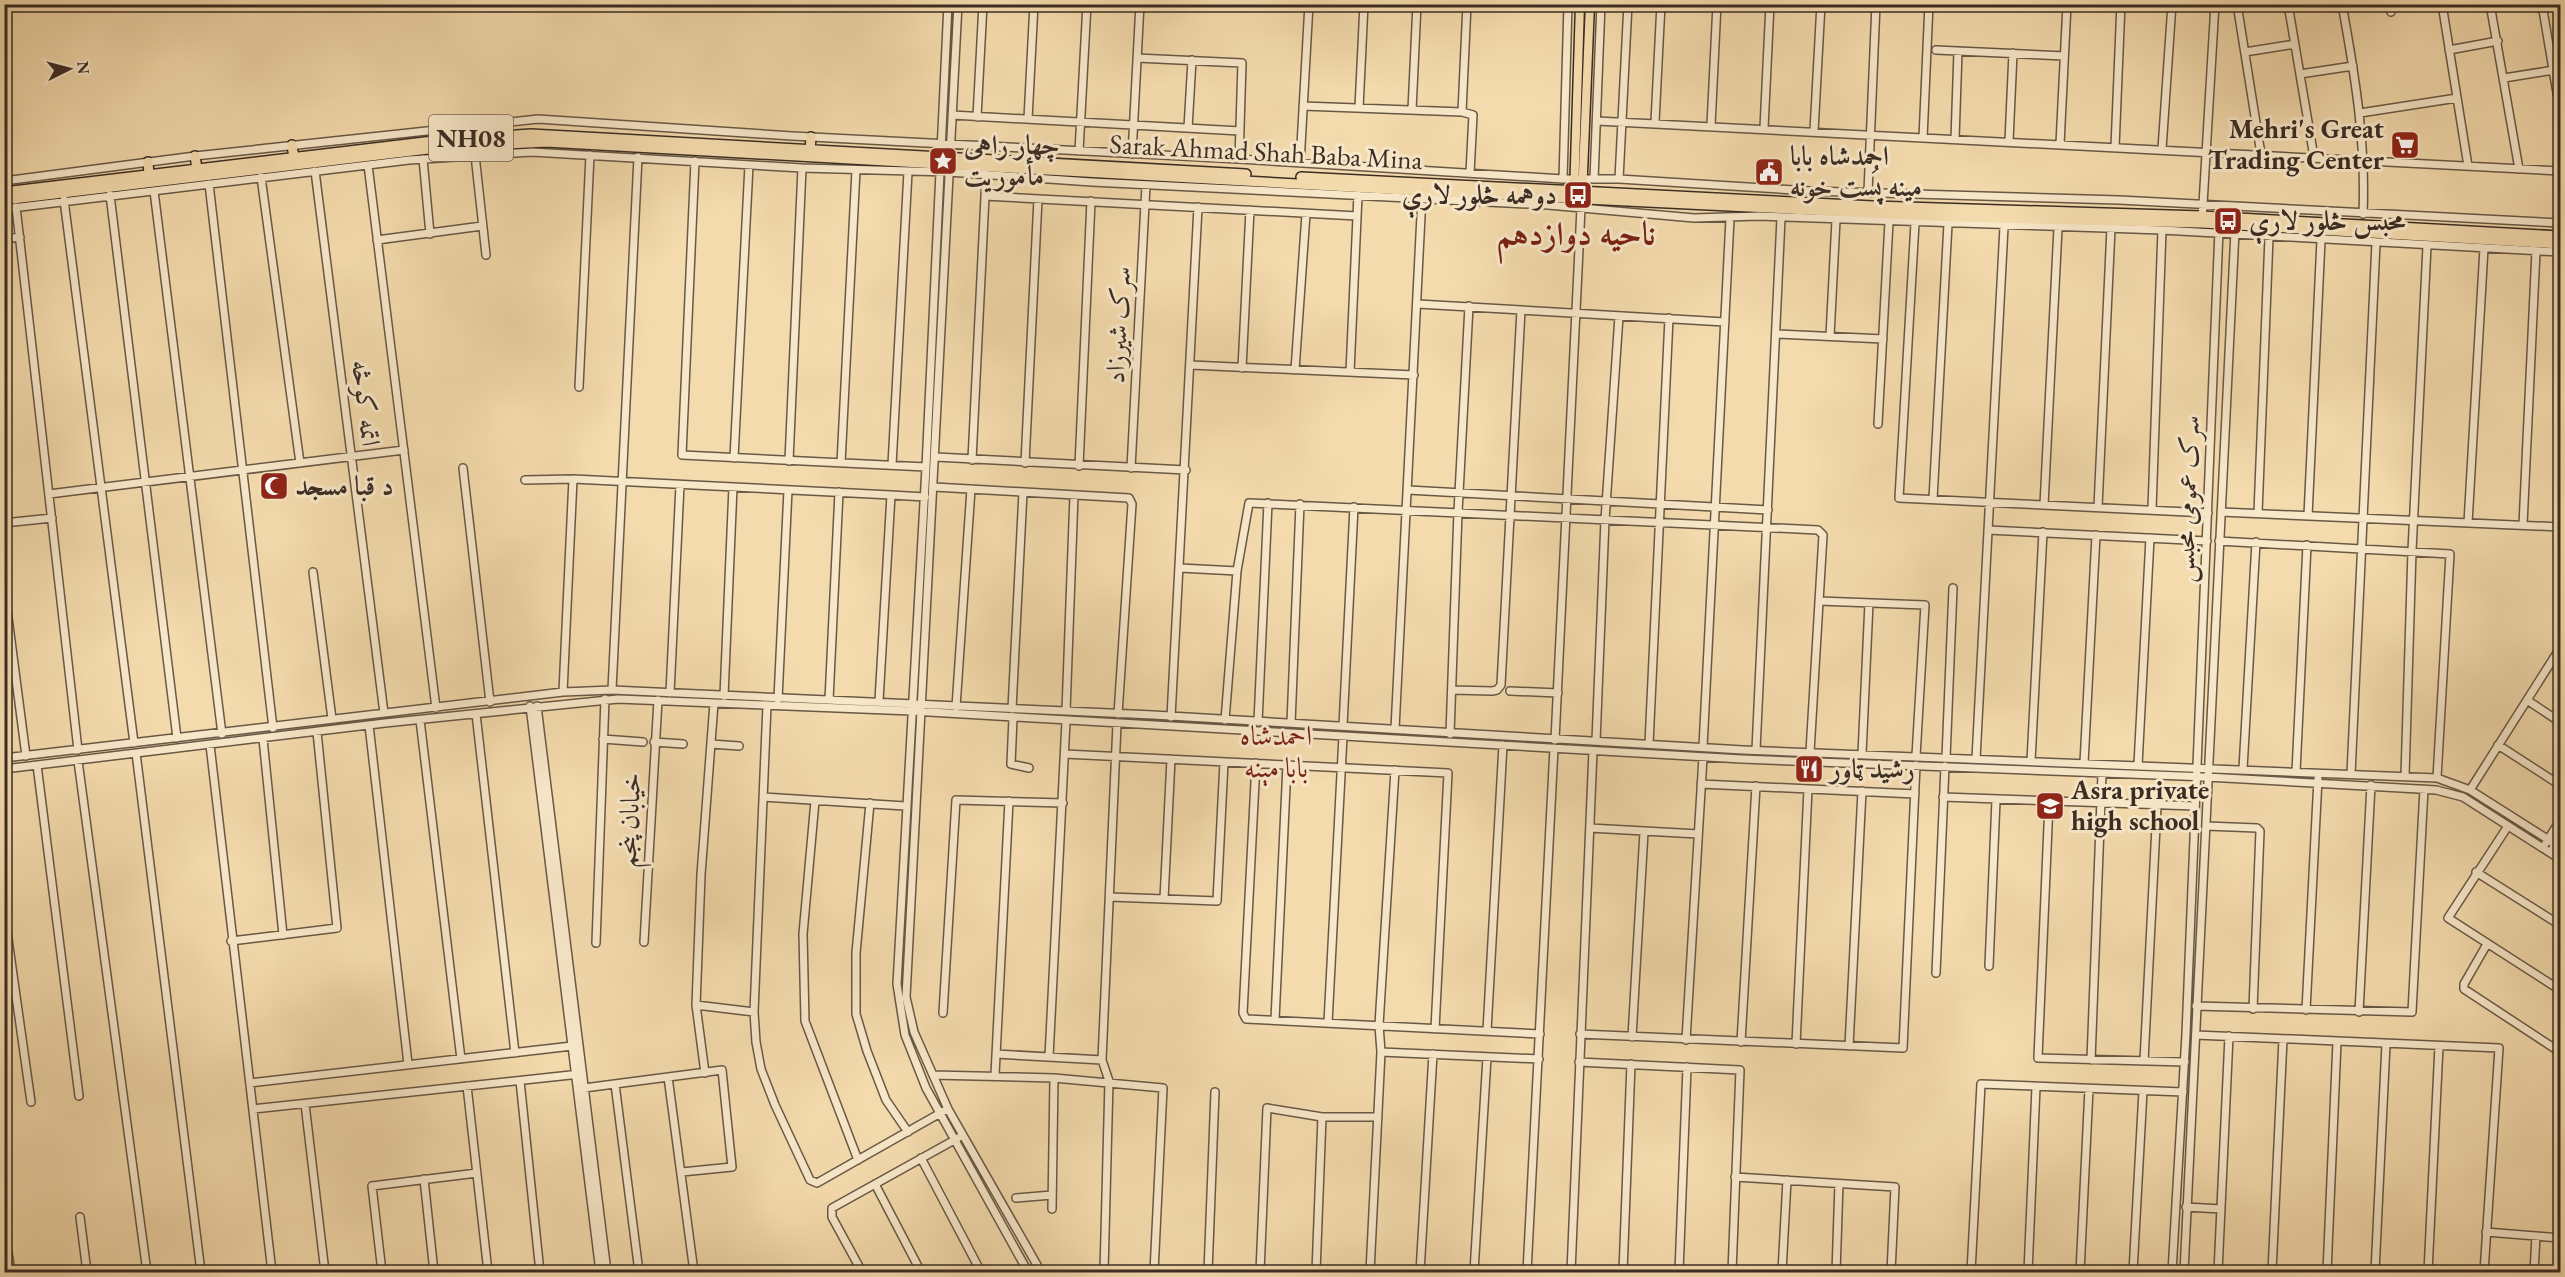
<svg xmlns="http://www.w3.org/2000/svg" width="2565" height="1277" font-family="'EB Garamond',Amiri,serif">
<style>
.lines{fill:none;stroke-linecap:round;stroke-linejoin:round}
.minor-casing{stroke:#685846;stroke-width:10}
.major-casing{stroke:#3a2c24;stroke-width:11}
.highway-casing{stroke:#3a2c24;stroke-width:12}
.minor{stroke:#f8e8ca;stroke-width:7}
.major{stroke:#f4dbad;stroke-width:8}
.highway{stroke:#f4dbad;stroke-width:9}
.labels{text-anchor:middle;stroke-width:6;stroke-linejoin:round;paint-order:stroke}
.shield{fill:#f8e8ca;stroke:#736456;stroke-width:1.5}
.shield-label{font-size:26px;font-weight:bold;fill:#3a2c24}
.poi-label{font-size:27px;font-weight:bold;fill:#3a2c24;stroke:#f8e8ca;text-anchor:start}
.street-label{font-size:27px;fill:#3a2c24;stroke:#f8e8ca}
.neighbourhood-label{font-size:28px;fill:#7a1f14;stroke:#f8e8ca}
.district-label{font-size:33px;font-weight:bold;fill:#7a1f14;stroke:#f8e8ca}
</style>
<rect width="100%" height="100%" fill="#f4dbad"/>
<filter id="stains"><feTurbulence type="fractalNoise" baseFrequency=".00333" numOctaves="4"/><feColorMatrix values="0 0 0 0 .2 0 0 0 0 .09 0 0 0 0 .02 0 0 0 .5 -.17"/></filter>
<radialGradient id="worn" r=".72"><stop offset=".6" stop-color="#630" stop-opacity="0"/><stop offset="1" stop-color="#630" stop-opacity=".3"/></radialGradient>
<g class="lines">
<g class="minor-casing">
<path id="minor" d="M948,4L926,467L897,984L905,1035L926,1088L1028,1272
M958,4L906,997L914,1032L948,1109L1041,1272
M1467,4L1462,112L1473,115L1470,173
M2237,4L2261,154
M2288,4L2314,157
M2342,4C2355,76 2366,141 2363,214
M2390,4L2391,12
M2442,4L2468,166
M2490,4L2519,169
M2542,4L2560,111
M1936,50L2064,56
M2449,50L2498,41
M2245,52L2295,44
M1137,58L1242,63L1239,159
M2300,74L2353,66
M2504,78L2554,70
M1303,106L1462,112
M1359,108L1364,4
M1412,110L1417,4
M2360,113L2457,98
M952,115L1240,131
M977,117L983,4
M1028,119L1034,4
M1597,121L2560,171
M1655,122L1661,4
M1711,125L1717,4
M1188,128L1192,60
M1764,128L1770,4
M1814,131L1821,4
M1923,138L1929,4
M1955,139L1958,51
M2009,141L2013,53
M2060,144L2067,4
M2115,147L2121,4
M2162,149L2172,4
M1079,151L1087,4
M1132,154L1140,4
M475,155L486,255
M423,159L430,234
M695,161L682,455L926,467
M1300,163L1309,4
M368,165L436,708
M315,171L384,713
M261,177L300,463
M1563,179L1568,4
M1594,179L1601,4
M1619,179L1628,4
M4,181L195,156L538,119L792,136L1239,159L1563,179H1619L1811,191L2119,200L2560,223
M209,184L273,728
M154,191L222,734
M1868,192L1876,4
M110,195L177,738
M985,196L1357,216
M64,200L134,743
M16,207L78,750
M4,209L409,160L532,152L802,168L948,172L1092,182L1548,205L1694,218L1758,216L2162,230L2560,252
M2202,221L2215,4
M1915,223L1899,498L2208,513
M4,239L20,237
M377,240L482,226
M1418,304L1725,322
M1776,334L1883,339
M1830,336L1836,220
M1191,365L1414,375
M1242,368L1250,210
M1295,370L1306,214
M1350,372L1358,195
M579,387L590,155
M1878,424L1889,222
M936,457L1186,470
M734,458L749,165
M972,460L986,176
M789,461L802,168
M841,463L856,170
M1025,463L1038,199
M892,465L908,172
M1079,466L1091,201
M463,468L490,702
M1131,468L1146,185
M525,480L573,479L891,495
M934,487L1129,498L1132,504L1118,714
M1408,490L1768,510
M49,494L404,450
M1933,499L1948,224
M2044,505L2058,228
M2098,507L2111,228
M2152,509L2162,230
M2221,512L2560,527
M2258,513L2269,237
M2308,516L2321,240
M4,523L52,518
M2468,523L2484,248
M2523,525L2536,251
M1988,530L2207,541
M2219,541L2450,554L2437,778
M1180,568L1237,571
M313,572L332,719
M4,587L26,756
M1819,601L1925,605L1916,756
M612,690L638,157
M1452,690L1492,691L1497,690L1501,685L1521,310
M1510,691L1558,693
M563,692L573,479
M670,693L680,485
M724,696L733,487
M778,699L788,490
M829,700L839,492
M2527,700L2560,722
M879,701L891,495L925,497
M767,705L754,1012L756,1042L761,1069L775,1105L810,1180L817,1183L944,1111
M530,706L600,1272
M537,706L607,1272
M956,707L971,489
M1012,709L1023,492
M1066,711L1074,495
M476,714L515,1053
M1171,717L1198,207
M1013,718L1011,764L1029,768
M420,720L461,1059
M1225,720L1237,571L1249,503L1818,530L1823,535L1810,752
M1258,722L1268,503
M1291,723L1300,504
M369,725L408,1064
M1343,726L1354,507
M1395,729L1422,196
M1450,734L1458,512L1469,306
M263,739L283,935
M603,739L643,742
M1555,740L1581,208
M1596,741L1605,520L1619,316
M654,742L683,744
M711,744L739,746
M1649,744L1669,318
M210,745L272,1272
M2498,745L2560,785
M1703,747L1730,219
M1756,750L1781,218
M136,753L201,1272
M1065,754L1448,773L1435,1029
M1862,754L1869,603
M4,758L563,692L612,690L1153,715L1743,750L2437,778L2470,790L2560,847
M1946,758L1953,588
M1976,759L2004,227
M78,761L147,1272
M2031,761L2043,532
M1256,763L1243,1013L1246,1019L1540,1034
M2084,763L2096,535
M37,765L79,1096
M2138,765L2150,538
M4,769L385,723L618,699L912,711L1742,759L2207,777L2436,790L2463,797L2560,859
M2243,769L2256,542
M2296,772L2307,545
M2351,774L2376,243
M2405,776L2412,551L2427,246
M1701,784L1915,794
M2470,790L2560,648
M763,797L905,806
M1943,797L2195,806
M815,801L803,934L805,1021L858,1160
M870,803L856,953V1014L867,1051L886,1100L908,1132
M2049,803L2038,1058L2185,1062
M2206,826L2257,828L2260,831L2253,1009
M2508,826L2448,918L2560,990
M1590,828L1698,834
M2546,843L2560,820
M2553,848L2560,837
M2476,872L2560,925
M1110,897L1217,901L1224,762
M1164,899L1171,759
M4,911L31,1102
M231,941L337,928L317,732
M644,942L658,700
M596,943L605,699
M2487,944L2464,984V989L2560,1052
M1989,966L1996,800
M1936,973L1945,766
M696,1005L754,1012
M2196,1006L2412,1012L2424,789
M2306,1010L2318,779
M2359,1012L2371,785
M943,1013L956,800L1063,803
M1275,1020L1287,765
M1328,1023L1343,736
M1487,1031L1503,745
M1580,1034L1903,1048L1916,765
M2196,1035L2499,1048L2484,1272
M1632,1037L1644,832
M1686,1040L1703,757
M1741,1042L1756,786
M1796,1044L1808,789
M1849,1046L1862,791
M1381,1052L1539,1059
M996,1054L1102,1060
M1049,1057L1066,721
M2091,1060L2102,774
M2144,1061L2157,807
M1579,1062L1740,1070L1732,1272
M705,1073L696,1005L701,875L714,703
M933,1075L1054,1078L1163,1088L1154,1272
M995,1075L1009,801
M668,1077L694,1272
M520,1081L540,1272
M250,1083L572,1046
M615,1084L639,1272
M467,1086L488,1272
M584,1088L722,1070L732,1167L682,1172
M305,1104L325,1272
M253,1109L580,1074
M921,1158L981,1272
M1735,1177L1895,1187L1891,1272
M424,1179L434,1272
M875,1184L921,1272
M1016,1198L1052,1195
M2186,1207L2221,1209
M1052,1209L1054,1078
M80,1217L87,1272
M4,1228L11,1272
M2486,1232L2560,1238
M382,1272L372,1186L477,1173
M862,1272L832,1217V1208L958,1138
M1104,1272L1109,1081L1102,1060L1117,724
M1208,1272L1215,1092
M1260,1272L1267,1108L1322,1117H1378
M1316,1272L1322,1117
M1370,1272L1381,1052L1379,1025L1395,770
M1420,1272L1433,1054
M1474,1272L1487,1057
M1527,1272L1554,748
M1571,1272L1593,751
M1623,1272L1631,1064
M1679,1272L1687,1067
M1782,1272L1787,1180
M1836,1272L1839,1184
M1971,1272L1981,1084L2183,1092
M2028,1272L2036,1087
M2080,1272L2089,1089
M2133,1272L2143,1091
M2172,1272L2186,1034L2219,230
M2184,1272L2235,231
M2218,1272L2229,1036
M2272,1272L2283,1039
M2327,1272L2337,1042
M2375,1272L2386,1044
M2428,1272L2439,1046
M2534,1272L2536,1236"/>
</g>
<g class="major-casing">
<path id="major" d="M1574,196L1580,4
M1582,197L1590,4"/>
</g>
<g class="highway-casing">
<path id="highway" d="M292,145L294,158
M810,151L811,137
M195,156L197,169
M148,162L149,175
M1301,177L1873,206L2202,216L2560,236
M4,192L450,139L531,134L1246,174
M4,200L445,147L546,142L1422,191L1954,217L2202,223L2560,244"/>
</g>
<use href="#minor" class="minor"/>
<use href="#major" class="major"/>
<use href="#highway" class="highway"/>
</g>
<defs>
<g id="supermarket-square" transform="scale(1.5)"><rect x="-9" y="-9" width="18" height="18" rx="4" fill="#8f2418" stroke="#f8e8ca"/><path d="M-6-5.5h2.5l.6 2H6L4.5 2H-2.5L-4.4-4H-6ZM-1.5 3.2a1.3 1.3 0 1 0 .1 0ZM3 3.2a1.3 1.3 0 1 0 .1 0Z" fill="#fff"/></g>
<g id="sight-square" transform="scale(1.5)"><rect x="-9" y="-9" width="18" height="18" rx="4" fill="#8f2418" stroke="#f8e8ca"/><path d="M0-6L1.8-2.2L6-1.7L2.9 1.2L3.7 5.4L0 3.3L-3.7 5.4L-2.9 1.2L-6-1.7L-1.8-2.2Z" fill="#fff"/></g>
<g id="civic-square" transform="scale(1.5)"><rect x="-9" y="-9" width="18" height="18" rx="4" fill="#8f2418" stroke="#f8e8ca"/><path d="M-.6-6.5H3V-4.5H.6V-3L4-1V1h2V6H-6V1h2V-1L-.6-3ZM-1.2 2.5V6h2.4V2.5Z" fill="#fff"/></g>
<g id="bus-square" transform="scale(1.5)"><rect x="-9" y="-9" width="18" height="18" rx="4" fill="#8f2418" stroke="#f8e8ca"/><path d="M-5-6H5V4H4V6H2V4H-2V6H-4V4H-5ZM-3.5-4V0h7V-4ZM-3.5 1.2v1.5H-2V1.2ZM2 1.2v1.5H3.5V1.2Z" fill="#fff"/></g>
<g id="mosque-square" transform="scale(1.5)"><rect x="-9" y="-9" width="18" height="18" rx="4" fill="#8f2418" stroke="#f8e8ca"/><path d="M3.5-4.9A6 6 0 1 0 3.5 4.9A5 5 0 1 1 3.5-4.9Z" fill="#fff"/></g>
<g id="restaurant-square" transform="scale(1.5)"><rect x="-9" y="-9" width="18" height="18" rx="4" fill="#8f2418" stroke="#f8e8ca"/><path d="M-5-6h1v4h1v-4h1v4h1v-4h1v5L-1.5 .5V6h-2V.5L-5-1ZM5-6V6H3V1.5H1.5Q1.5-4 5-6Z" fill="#fff"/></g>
<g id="school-square" transform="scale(1.5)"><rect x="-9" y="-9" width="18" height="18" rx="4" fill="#8f2418" stroke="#f8e8ca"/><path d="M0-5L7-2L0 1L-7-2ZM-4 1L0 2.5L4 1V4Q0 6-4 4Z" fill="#fff"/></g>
</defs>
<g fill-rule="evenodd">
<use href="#supermarket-square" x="2405" y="145"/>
<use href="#sight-square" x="943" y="161"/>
<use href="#civic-square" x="1769" y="172"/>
<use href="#bus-square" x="1578" y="195"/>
<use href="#bus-square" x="2228" y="221"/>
<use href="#mosque-square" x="274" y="486"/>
<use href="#restaurant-square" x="1809" y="769"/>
<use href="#school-square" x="2050" y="806"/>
</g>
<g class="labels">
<rect class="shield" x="429" y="115" width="84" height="46" rx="4.5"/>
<g class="shield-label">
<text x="471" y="147">NH08</text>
</g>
<g class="poi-label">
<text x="2384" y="138" text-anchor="end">Mehri's Great<tspan x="2384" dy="31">Trading Center</tspan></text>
<text x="964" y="154">چهار راهی<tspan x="964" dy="31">مأموریت</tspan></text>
<text x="1790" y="165">احمدشاه بابا<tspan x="1790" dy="31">مینه پُست خونه</tspan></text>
<text x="1557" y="204" text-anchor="end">دوهمه څلور لارې</text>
<text x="2249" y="230">محبس څلور لارې</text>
<text x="295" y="495">د قبا مسجد</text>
<text x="1830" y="778">رشید ټاور</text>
<text x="2071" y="799">Asra private<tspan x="2071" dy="31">high school</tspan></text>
</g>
<g class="street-label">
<text transform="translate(1266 152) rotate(3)" y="9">Sarak Ahmad Shah Baba Mina</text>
<text transform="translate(1118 325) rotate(-87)" y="9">سرک شیرزاد</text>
<text transform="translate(366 403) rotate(83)" y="9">اتمه کوڅه</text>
<text transform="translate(2187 499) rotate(-88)" y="9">سرک عمومی محبس</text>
<text transform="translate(629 820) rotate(-87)" y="9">خیابان پنجم</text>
</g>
<g class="neighbourhood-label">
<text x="1276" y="745">احمدشاه<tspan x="1276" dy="32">بابا مېنه</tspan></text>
</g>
<g class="district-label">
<text x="1576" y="245">ناحیه دوازدهم</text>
</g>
</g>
<rect width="2565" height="1277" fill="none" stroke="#f4dbad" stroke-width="24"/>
<rect x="6" y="6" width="2553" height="1265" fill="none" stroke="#3a2c24" stroke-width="3"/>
<rect x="12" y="12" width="2541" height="1253" fill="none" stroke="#3a2c24" stroke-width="1.5"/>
<g transform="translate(69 69) rotate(84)" stroke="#f8e8ca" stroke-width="4.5" paint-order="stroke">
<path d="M0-4.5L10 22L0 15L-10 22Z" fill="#3a2c24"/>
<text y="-9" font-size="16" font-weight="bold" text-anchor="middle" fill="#3a2c24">N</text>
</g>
<rect width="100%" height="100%" filter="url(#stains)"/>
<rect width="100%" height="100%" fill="url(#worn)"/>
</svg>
